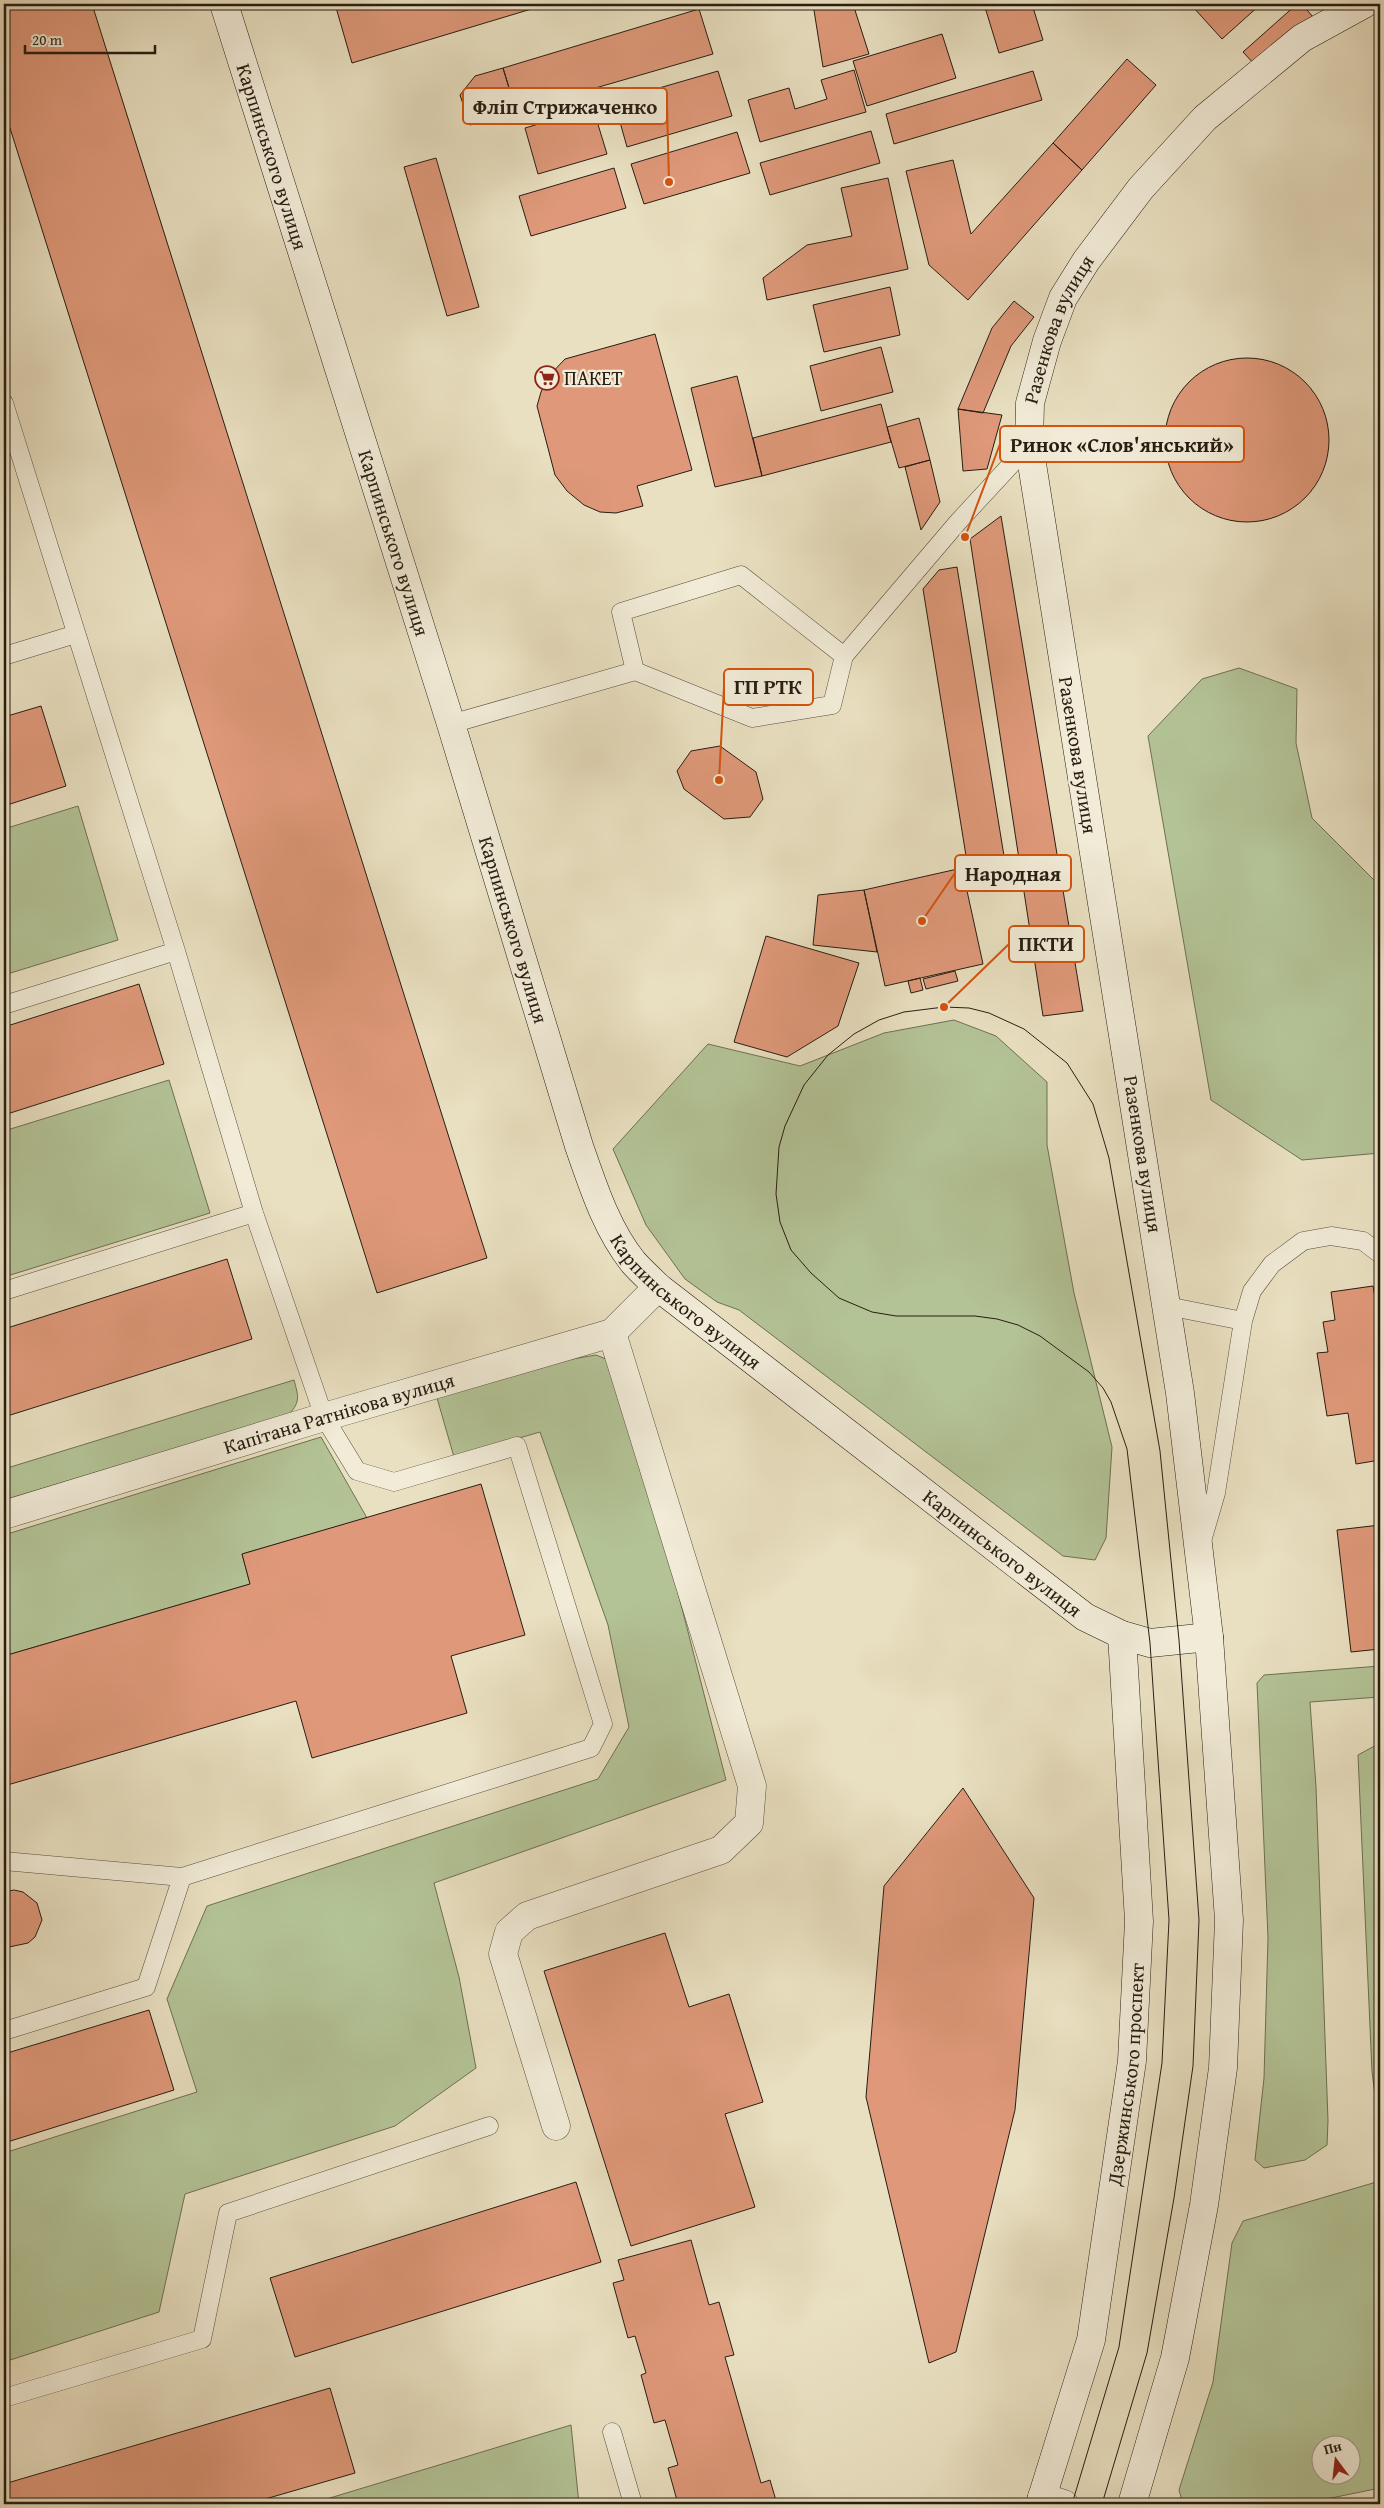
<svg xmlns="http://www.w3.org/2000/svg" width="1384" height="2508" font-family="'Gentium Book Plus',serif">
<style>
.green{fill:#b3c396;stroke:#6d7054;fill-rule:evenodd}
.building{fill:#df997a;stroke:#271d12}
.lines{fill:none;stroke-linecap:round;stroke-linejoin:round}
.lane-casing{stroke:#584e3e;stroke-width:19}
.street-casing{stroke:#584e3e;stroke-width:29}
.secondary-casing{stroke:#271d12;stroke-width:29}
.lane{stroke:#f1ebd7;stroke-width:18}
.street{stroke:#f1ebd7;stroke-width:28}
.secondary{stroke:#f1ebd7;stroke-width:28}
.tram{stroke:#271d12;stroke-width:1}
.labels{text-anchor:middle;stroke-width:4.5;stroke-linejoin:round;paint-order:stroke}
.street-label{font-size:20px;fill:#271d12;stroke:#f1ebd7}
.poi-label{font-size:20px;fill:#271d12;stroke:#f1ebd7;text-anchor:start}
.leader{fill:none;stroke:#d5530d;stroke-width:2}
.callout-dot{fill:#d5530d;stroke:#f1ebd7;stroke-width:2}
.callout{fill:#f1ebd7;stroke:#d5530d;stroke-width:2}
.callout-label{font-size:21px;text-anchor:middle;font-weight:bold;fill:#271d12}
</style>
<rect width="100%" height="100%" fill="#e9e0c1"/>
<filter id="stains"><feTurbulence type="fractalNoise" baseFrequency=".004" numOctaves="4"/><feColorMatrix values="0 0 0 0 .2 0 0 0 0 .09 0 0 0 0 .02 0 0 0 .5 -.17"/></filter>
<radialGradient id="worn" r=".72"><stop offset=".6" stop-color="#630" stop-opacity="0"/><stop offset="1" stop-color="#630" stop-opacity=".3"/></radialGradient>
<path class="green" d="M1239,668L1297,689L1296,743L1312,818L1380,886V1153L1302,1160L1211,1100L1148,736L1202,679Z
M78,806L118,940L4,975V829Z
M954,1020L996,1036L1047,1082V1145L1074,1293L1112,1447L1106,1538L1095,1560L1063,1556L739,1310L717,1302L685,1279L646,1225L613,1149L708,1044L800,1066L884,1033Z
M169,1080L210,1213L4,1277V1131Z
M596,1355L606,1359L627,1394L726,1780L434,1883L459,1977L476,2068L395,2126L185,2194L159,2312L4,2362V2153L197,2092L167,1999L207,1906L598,1779L629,1727L608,1625L540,1432L454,1457L437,1398L561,1361Z
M294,1380C298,1395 301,1402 289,1414L4,1500V1469Z
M321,1437L367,1518L242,1554L250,1584L4,1656V1535Z
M1380,1666V1697L1310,1702L1316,1787L1328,2121L1327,2145L1305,2160L1264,2168L1255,2160L1264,2078L1268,1938L1257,1683L1264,1675Z
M1380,1743V2101L1375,2095L1372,2072L1358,1755Z
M1380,2181V2488L1302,2504H1183L1179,2490L1213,2382L1232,2243L1243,2221ZM1322,2446H1352V2476H1322Z
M571,2425L579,2504H310Z"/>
<path class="building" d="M4,4H92L487,1258L377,1293L4,109Z
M335,4H548L352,63Z
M813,4H853L869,54L823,67Z
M984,4H1032L1043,40L999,53Z
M1196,4H1261L1222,39L1193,7Z
M1297,4H1302L1313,17L1256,66L1243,52Z
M699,9L713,54L516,111L503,68Z
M942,34L956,78L867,106L853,61Z
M1127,59L1156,85L1082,170L1053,143Z
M503,68L516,111L470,125L460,95L475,76Z
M854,70L866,112L760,142L748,100L789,88L795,109L827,99L821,80Z
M718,71L732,116L627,147L614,101Z
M1033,71L1042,100L894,144L886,114Z
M593,108L607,154L538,174L525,128Z
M871,131L880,163L770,195L760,163Z
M737,132L750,173L644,204L631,164Z
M1053,143L1082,170L968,300L929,265L906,171L953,160L971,234Z
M436,158L479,307L447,316L404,167Z
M614,168L626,208L531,236L519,196Z
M888,178L908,269L767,300L763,278L807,245L852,236L841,188Z
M890,287L900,335L824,352L813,305Z
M1014,301L1034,317L1011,346L983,413L958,409L992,328Z
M655,334L692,470L637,486L643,506L616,513L600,512L584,505L567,491L555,475L537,406L541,392L547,378L565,359Z
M881,347L893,392L821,411L810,366Z
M1165 440a82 82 0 1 1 164 0a82 82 0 1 1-164 0Z
M737,376L762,476L715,487L691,388Z
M881,404L891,442L762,476L753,438Z
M958,409L1002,415L987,469L963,471Z
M919,418L930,460L899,468L887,427Z
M930,460L940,502L921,530L905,467Z
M1001,516L1083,1011L1043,1016L970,539Z
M957,567L1004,856L967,862L923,589L939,570Z
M41,706L66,786L4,806V717Z
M720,746L756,772L763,799L750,817L724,819L684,789L677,771L691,751Z
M962,868L983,964L885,986L864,890Z
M864,890L877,952L813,945L818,895Z
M766,936L859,963L838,1026L787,1057L734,1042Z
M955,971L958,981L926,989L923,979Z
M920,978L923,990L911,993L908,981Z
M139,984L164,1064L4,1115V1027Z
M227,1259L252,1339L4,1417V1329Z
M1373,1286L1380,1323V1460L1356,1464L1348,1413L1327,1416L1317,1353L1328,1352L1323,1322L1335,1320L1331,1292Z
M481,1484L525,1635L451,1656L467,1713L312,1758L296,1701L4,1786V1656L250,1584L242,1554Z
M1380,1525V1649L1351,1652L1337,1530Z
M963,1788L1034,1898L1015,2110L956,2352L929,2363L866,2097L884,1886Z
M14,1890L23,1892L37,1903L42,1920L35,1937L28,1943L9,1947L4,1945V1892Z
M665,1933L689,2007L729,1994L763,2102L725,2114L755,2207L631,2246L544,1971Z
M149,2010L174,2090L4,2143V2054Z
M576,2182L601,2262L295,2357L270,2278Z
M691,2240L709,2305L719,2302L734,2355L725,2357L761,2483L770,2480L777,2504H678L668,2468L678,2465L665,2420L654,2423L641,2375L646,2373L635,2336L628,2338L613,2283L624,2280L618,2260Z
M330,2388L355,2473L248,2504H4V2484Z"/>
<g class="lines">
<g class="lane-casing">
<path id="lane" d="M4,403L176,951L254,1213L324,1417L357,1471L394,1482L517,1446L603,1724L591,1748L182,1877L4,1861
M4,656L76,634
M844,656L958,522L1029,445
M451,724L635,671L752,718L832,705L844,656L741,575L621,612L635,671
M4,1005L176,951
M4,1291L254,1213
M1167,1306L1243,1321L1216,1493L1202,1541
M1243,1321L1252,1291L1272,1264L1303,1241L1331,1236L1363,1241L1380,1254
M4,2031L146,1987L182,1877
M4,2398L202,2339L228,2213L489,2126
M612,2432L633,2504"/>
</g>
<g class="street-casing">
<g id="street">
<path id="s1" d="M4,1515L324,1417L612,1333L658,1287"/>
<path d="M556,2126L503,1954L509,1932L527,1916L721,1850L749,1823L752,1786L612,1333"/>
<path d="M1042,2497L1064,2504"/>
</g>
</g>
<g class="secondary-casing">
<g id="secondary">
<path id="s2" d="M224,4L451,724L579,1146C593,1186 606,1228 633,1262C641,1271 650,1279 658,1287L1085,1617L1122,1635L1150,1643L1209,1637"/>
<path id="s3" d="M1040,2504L1091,2340L1132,2061L1139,1921L1122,1635"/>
<path id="s4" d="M1132,2504L1175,2358L1204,2205L1223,2068L1229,1920L1209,1637L1180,1393L1029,445L1030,403L1047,341L1063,298L1086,261L1141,188L1205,118L1302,38L1364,4"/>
</g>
</g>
<use href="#lane" class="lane"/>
<use href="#street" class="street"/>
<use href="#secondary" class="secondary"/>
<path class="tram" d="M1072,2504L1119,2347L1162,2063L1169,1920L1150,1643L1127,1449L1111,1402L1103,1388L1089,1372L1040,1336L1018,1325L997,1319L975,1316H896L872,1312L839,1298L811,1273L791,1250L780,1222L776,1194L779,1147L785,1126L804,1085L828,1055L854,1034L879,1020L904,1012L944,1007L969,1008L989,1013L1024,1029L1067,1063L1093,1104L1109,1158L1160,1451L1179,1640L1199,1920L1193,2066L1174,2198L1147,2353L1102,2504"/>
</g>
<defs>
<g id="supermarket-ring" transform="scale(1.25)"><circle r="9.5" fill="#f1ebd7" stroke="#8f2418" stroke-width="1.5"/><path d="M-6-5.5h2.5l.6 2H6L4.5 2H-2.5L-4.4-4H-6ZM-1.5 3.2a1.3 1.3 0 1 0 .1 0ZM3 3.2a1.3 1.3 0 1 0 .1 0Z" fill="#8f2418"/></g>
</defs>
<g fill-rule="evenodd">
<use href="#supermarket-ring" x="547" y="378"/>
</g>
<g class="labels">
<g class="street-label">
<text dy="7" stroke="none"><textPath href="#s2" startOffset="160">Карпинського вулиця</textPath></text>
<text dy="7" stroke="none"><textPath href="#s4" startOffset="2205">Разенкова вулиця</textPath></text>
<text dy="7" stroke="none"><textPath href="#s2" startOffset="565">Карпинського вулиця</textPath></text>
<text transform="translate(1078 755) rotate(81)" y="7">Разенкова вулиця</text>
<text dy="7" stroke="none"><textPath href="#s2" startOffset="970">Карпинського вулиця</textPath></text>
<text transform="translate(1143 1154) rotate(81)" y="7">Разенкова вулиця</text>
<text dy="7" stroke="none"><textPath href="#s2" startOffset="1390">Карпинського вулиця</textPath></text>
<text dy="7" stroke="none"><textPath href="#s1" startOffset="350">Капітана Ратнікова вулиця</textPath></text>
<text dy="7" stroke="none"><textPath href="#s2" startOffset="1795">Карпинського вулиця</textPath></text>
<text dy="7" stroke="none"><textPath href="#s3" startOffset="440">Дзержинського проспект</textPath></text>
</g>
<g class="poi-label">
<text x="564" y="385">ПАКЕТ</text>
</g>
</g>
<path class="leader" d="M669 182L667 106M965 537L1000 444M719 780L724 687M922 921L955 873M944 1007L1009 944"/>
<g class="callout-dot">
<circle cx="669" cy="182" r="5"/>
<circle cx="965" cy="537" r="5"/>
<circle cx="719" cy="780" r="5"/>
<circle cx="922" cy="921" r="5"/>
<circle cx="944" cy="1007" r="5"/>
</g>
<g class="callout">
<rect x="463" y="88" width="204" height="36" rx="5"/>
<rect x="1000" y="426" width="244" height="36" rx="5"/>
<rect x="724" y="669" width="89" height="36" rx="5"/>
<rect x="955" y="855" width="116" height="36" rx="5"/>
<rect x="1009" y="926" width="75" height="36" rx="5"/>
</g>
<g class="callout-label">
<text x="565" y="114">Фліп Стрижаченко</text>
<text x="1122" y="452">Ринок «Слов'янський»</text>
<text x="768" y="694">ГП РТК</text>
<text x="1013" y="881">Народная</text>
<text x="1046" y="951">ПКТИ</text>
</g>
<rect width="1384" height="2508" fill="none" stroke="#e9e0c1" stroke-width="20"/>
<rect x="5" y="5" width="1374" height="2498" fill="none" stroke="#271d12" stroke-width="2.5"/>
<rect x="10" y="10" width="1364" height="2488" fill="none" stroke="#271d12"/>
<g transform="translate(1336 2460) rotate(345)"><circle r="24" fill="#f1ebd7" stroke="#a09988"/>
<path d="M0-4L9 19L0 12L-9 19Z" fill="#8f2418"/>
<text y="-8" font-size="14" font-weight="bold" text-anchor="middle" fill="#271d12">Пн</text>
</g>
<path d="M25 45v8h130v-8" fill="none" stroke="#271d12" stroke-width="2.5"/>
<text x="32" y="45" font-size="15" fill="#271d12" stroke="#f1ebd7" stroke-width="4" paint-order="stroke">20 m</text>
<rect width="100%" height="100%" filter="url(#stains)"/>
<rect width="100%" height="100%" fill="url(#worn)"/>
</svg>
